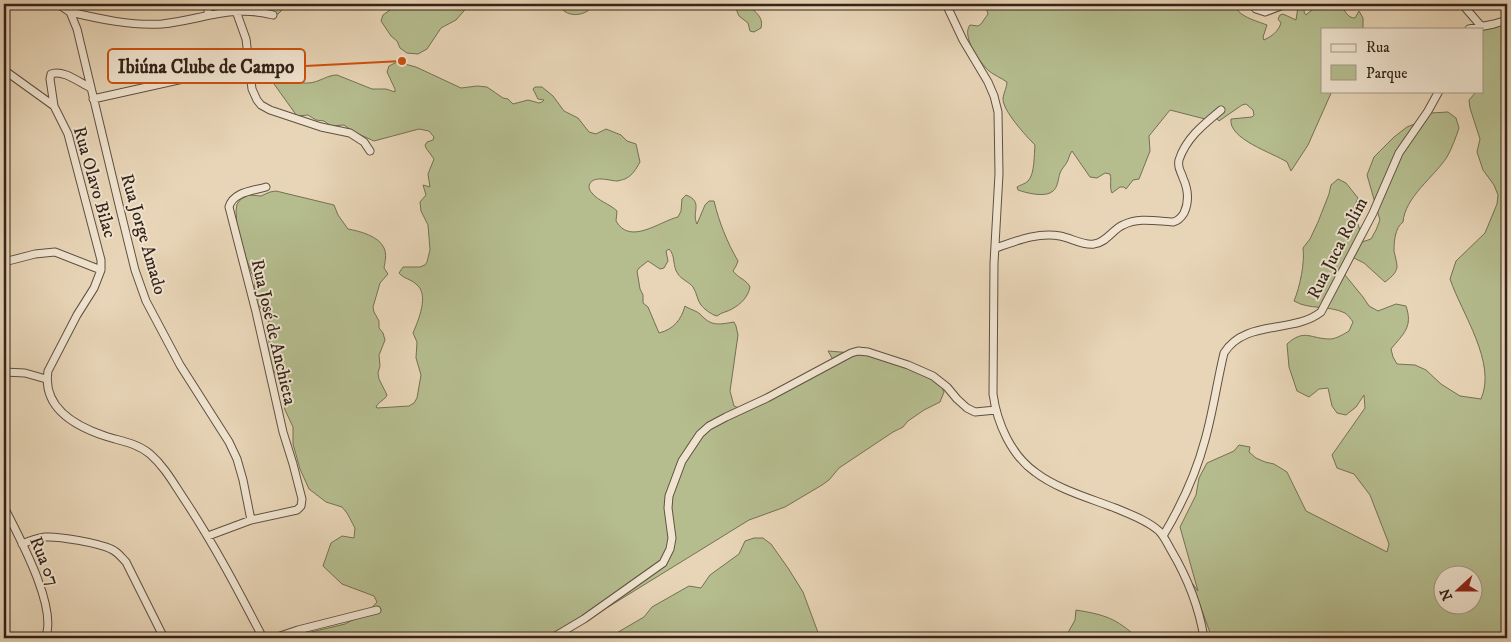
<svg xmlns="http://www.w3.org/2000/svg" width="1511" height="642" font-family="'IM FELL DW Pica',serif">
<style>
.green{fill:#b5bd8f;stroke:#747054;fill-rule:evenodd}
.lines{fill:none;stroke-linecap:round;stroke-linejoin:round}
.minor-casing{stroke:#605041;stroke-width:9}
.minor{stroke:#f0e4d0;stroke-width:7}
.labels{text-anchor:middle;stroke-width:4;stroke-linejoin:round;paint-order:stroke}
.street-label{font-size:18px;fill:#33231a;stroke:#f0e4d0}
.leader{fill:none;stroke:#cd510e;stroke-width:2}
.callout-dot{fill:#cd510e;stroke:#f0e4d0;stroke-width:2}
.callout{fill:#f0e4d0;stroke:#cd510e;stroke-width:2}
.callout-label{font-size:19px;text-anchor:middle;font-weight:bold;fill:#33231a}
</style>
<rect width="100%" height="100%" fill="#e8d5b7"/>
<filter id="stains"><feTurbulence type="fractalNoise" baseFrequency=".004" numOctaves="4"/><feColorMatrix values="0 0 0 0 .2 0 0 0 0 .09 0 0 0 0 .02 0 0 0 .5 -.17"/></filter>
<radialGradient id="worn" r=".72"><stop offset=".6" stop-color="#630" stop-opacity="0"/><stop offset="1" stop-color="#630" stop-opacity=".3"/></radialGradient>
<path class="green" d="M222,4H288L278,14L274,15L233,9Z
M381,4H470L456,20L441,28L427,49L418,54L407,53L400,48L397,41L391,36L381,21L383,15L390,10L393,7Z
M560,4H590L591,8C585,15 572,17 564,11C562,9 561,6 560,4Z
M734,4H746C754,11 764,16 761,28L754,32L750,31L748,23L739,16Z
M985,4H1235C1236,16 1257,21 1267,25L1263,37L1264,40C1272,36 1278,32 1281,23L1278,19L1280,15L1283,14L1296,20L1298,7L1300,4H1305L1304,12L1306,15C1317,4 1327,4 1342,4C1344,10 1347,18 1355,18L1359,11L1363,18V29H1322V91H1332L1308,145L1291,171L1287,162C1273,153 1228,139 1231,119L1252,117L1254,115L1253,110L1246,104L1242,105L1219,121L1215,117L1205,119L1170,110L1149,136L1150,151L1139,179L1133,180L1126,189L1124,187H1120L1112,193C1109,187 1112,181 1110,174L1105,173L1097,178L1090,177L1072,151C1069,155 1069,159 1067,162C1065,166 1062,168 1060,173C1058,179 1058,187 1053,191C1046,198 1026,193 1018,190L1017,187C1020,185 1025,184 1028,181C1035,174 1034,154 1035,145C1026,136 1002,110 1003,98C1004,92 1007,87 1007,82C1001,78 994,75 989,71C980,63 961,36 970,25L978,26L981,24L988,14Z
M1507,23V638H1212L1192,583L1198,591L1180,527L1196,495L1199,478L1207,463L1234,451L1239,445L1250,447L1249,452L1256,458L1265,462L1274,464L1287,472L1306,511L1387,552L1389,544L1370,495L1354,474L1337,468L1332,455L1365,408L1364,395L1356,407L1346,415L1337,413L1332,406L1328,388L1319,389L1309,397L1297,391L1289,367L1287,344C1305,328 1310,339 1330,339C1336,339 1344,334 1349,331L1353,322C1351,319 1348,315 1345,313C1329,305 1309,310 1294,301C1300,287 1305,262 1303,248L1310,239L1318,222L1329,194L1331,185L1338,179L1346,183L1358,198L1353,210L1360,230L1356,244L1371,239L1376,230L1380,220L1367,175L1374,157L1394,137L1407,127L1417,123L1431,113L1448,112L1456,118L1459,128C1456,137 1452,148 1447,157C1434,177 1405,197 1403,222C1395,228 1394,241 1394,251C1395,256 1397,262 1397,267C1396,274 1390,278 1385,282L1364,263L1354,258H1346L1342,266L1345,275L1363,297L1369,306L1378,311L1396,304L1406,306C1413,327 1404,333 1391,349L1393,357L1397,364L1415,365L1426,370L1441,384L1460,396L1481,399C1497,363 1462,314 1450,279L1456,261L1485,233L1497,204L1498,195L1494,185L1483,170L1477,152L1480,139L1470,108L1469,100L1477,91H1482V29ZM1444,574H1474V604H1444Z
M397,62L416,67L461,88L477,86L487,87L503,98L508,99L513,104L528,100L539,103L542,102L544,100L538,99L533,89L535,87H542L553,96L564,111L578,118L589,132L596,134L606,129L621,135L627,141L636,144L640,162C636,169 633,175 625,179C624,179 619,181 617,181C610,181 592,174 589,186C589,189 590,191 592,193C598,201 610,204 617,211L616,221C630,246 660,221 678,217L681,211L682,199L686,195C704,202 691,212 697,224L705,205L709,201H714C719,222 727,242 738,261L736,266L733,271C738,278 747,280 750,287C748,297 741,304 732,309C727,312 722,312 717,316C712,315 704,309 701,305C697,300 697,293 693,287C689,282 681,279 678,274C672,266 676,256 669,249L666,251L668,261L664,268L660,269L648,261L639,268L637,271L640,289L643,295V303L648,307L659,333C674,329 681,320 685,306C689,309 697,311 700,314C711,326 717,325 734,322L736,326L738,335L730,391L734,406L744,410L773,397L815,368L836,365L828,351L877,355L920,371L940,383L944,392L940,402L924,410L908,421L903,427L893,432L839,468L829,480L822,485L785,507L749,520L558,638H300L303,634L345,624L368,612L377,602L374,596L342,584L323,566L331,543L342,536L354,538L355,528L347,513L342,507L326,502L309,489L300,469L293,444V427L285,410L279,379L265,358L266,350L269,349V337L272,328L260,307L254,300L255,282L246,258L237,227L236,211L237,204L241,199L249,195L261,196L270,192L276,191L334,205L338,215L348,229C359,231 379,236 384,248C387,254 385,262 384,268L388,274L380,283L373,307L374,312L379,321V328L383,333L385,340L379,355L380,366L378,373L379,379L387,395C385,400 379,401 376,407L377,408L409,406L414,403L417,398L421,375L416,358L417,342L413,333C418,321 430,294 416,284C411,279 404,279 399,273L403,267H420L425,265L427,262L430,250L428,225L421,211L420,202L426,195L423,185L430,187L428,174L434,159L426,148L425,145L427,142L433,140L434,137L429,131L419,129L374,141L354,132L344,125L331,126L324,121L316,120L308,115L297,116L269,77C283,77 296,84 309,83C320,82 327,75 337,75L372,89H386L395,92V89L387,72L389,66Z
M754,538H763L771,544L788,568L803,592L820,638H608L644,617L652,607L689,586L701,588L710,575L739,554L745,541Z
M1076,610C1106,615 1115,618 1138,638H1065L1075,620Z"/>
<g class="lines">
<g class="minor-casing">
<path id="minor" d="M58,4L70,12L77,29L120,209L135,270L146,301L180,365L229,442L237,459L243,480L251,520
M946,4L963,40L988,82L994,96L998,112L999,174L994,263L993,394C997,423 1011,455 1035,472C1057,489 1089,498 1115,508C1129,514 1147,520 1159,531C1164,536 1167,543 1171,550C1187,577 1199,607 1204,638
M1252,4L1256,9L1265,12L1286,4
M1462,4L1481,26
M236,11L246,39L252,89L257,100L261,105L270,110L321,127L350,133L364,142L370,151
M70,12C100,19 131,26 162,24C201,20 232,4 273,15
M208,15V4
M1469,29L1494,24L1507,20
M4,70L54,106L68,134L101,260V270L94,288L77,315L48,371C42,408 75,426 105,436C120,441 137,443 150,454C166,468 175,486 186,502C215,546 239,592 263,638
M93,99L183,79
M54,106L50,79L51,74C62,69 79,82 89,87
M996,248C1016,241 1038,232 1060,236C1071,238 1084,246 1094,244C1106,243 1113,229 1123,225C1139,217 1155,221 1173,222C1178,221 1181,218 1184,213C1189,202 1188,189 1183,178C1181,171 1177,168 1179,160C1186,138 1204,124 1221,110
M4,262L35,254L55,252L101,270
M4,372L25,373L46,379
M4,507C18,535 59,609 45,638
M208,536L251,520L297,510L301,506L302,499L293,464L283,432L256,312L229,207C233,192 252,191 266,187
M1163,536C1181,506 1196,474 1205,440C1213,412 1217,382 1224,353C1245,319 1293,334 1321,312L1373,213L1399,153L1428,111L1439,91
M22,544C29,541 37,538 45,537C59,536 98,543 111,549C118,552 121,557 126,562L164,638
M274,638L298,630L377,610
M552,638L584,619L663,563L670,549L672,538L668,508L669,496L682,461L700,434L709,426L726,417L767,398L851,353L858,351L868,352L908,365L933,376L947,387L957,399L967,408L975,412L996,410"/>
</g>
<use href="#minor" class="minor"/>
</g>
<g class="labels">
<g class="street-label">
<text transform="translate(95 182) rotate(74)" y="6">Rua Olavo Bilac</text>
<text transform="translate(144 234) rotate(74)" y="6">Rua Jorge Amado</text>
<text transform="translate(1337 248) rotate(-63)" y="6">Rua Juca Rolim</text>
<text transform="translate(274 332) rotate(77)" y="6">Rua José de Anchieta</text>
<text transform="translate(45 561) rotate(68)" y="6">Rua 07</text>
</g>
</g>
<path class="leader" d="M402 61L305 66"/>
<circle class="callout-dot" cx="402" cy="61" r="5"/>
<rect class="callout" x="108" y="49" width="197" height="34" rx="5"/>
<g class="callout-label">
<text x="206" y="73">Ibiúna Clube de Campo</text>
</g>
<rect width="1511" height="642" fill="none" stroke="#e8d5b7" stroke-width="20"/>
<rect x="5" y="5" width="1501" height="632" fill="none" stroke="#33231a" stroke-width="2.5"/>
<rect x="10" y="10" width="1491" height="622" fill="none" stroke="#33231a"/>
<rect x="1321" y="28" width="162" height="65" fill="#f0e4d0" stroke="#a49787"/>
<rect x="1331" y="44" width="25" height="8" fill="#f0e4d0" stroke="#a49787"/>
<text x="1366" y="52" font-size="15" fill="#33231a">Rua</text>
<rect x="1331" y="65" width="25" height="15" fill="#b5bd8f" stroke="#a49787"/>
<text x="1366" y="78" font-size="15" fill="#33231a">Parque</text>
<g transform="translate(1458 590) rotate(249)"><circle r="24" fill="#f0e4d0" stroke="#a49787"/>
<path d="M0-4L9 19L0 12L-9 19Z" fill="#8f2418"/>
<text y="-8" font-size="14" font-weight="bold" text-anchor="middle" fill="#33231a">N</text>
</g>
<rect width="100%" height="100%" filter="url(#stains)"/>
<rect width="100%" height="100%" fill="url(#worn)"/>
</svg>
